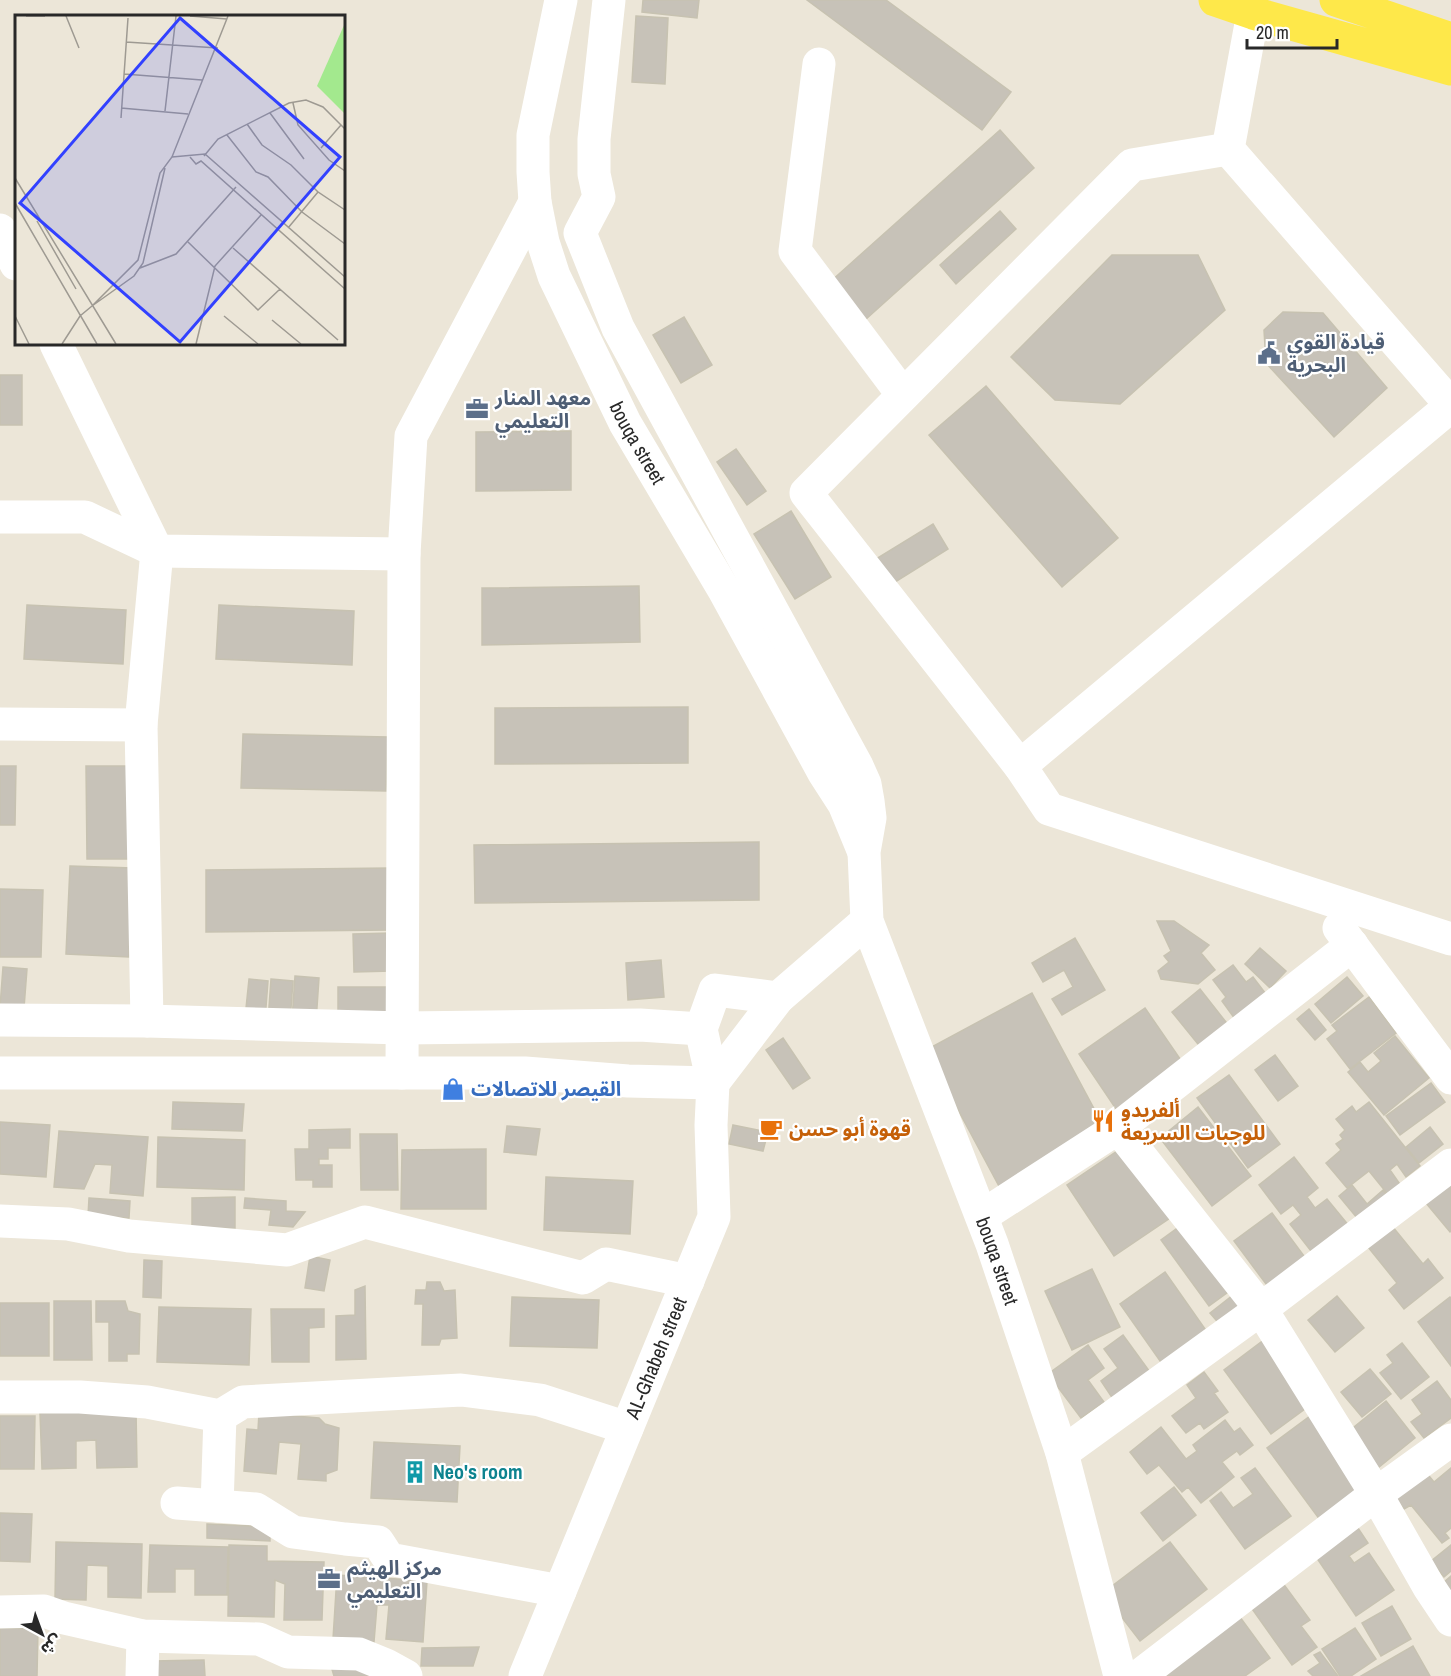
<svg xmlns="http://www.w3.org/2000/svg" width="1451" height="1676" font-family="'Archivo Narrow','Noto Sans Arabic',sans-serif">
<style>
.building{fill:#c7c2b8;stroke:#c7c2b1;stroke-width:1.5}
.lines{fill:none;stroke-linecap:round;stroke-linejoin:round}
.minor{stroke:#fff;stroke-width:33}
.major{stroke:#fee84a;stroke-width:33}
.labels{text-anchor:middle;stroke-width:4.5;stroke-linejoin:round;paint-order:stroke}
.service-label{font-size:20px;font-weight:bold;fill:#4e5e75;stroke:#fff;text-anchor:start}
.street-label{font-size:20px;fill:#282828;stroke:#fff}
.shop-label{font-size:20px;font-weight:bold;fill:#366cbe;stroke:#fff;text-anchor:start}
.food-label{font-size:20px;font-weight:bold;fill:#c56008;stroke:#fff;text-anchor:start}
.culture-label{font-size:20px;font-weight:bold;fill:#0d838f;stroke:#fff;text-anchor:start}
.inset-road{fill:none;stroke:#9e9a92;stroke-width:1.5}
.view{fill:#3241ff;fill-opacity:0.15;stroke:#3241ff;stroke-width:3}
.inset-edge{fill:none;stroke:#282828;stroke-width:3}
</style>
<rect width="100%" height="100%" fill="#ece6d8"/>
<path class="building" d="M643,0H699L697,18L642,12Z
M807,0H886L1011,92L982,130Z
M636,16L668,18L665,84L632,82Z
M1000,130L1034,168L865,320L830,282Z
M1000,211L1016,229L956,284L940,265Z
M1112,255H1198L1225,310L1120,404L1055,400L1011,357Z
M1283,312L1323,313L1387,388L1334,437L1266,363L1264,330Z
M684,317L712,365L681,383L653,335Z
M0,375H22V425H0Z
M986,386L1118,538L1062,587L929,435Z
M571,431V490L476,491V432Z
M736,449L766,491L747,505L717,462Z
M791,511L831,577L795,599L754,534Z
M933,524L948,549L892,584L876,559Z
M639,586L640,642L482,645V588Z
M27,605L126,610L123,664L24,659Z
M219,605L354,611L352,665L216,659Z
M688,707V763L495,764V708Z
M243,734L388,737L386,791L241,788Z
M0,766H16L15,825H0Z
M86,766H140V859H87Z
M759,842V900L475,903L474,845Z
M70,866L133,868L129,957L66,954Z
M390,868V930L206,932V870Z
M0,889L43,890L41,957H0Z
M1157,921H1174L1209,945L1201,953L1215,970L1198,984L1161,979L1158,971L1169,962L1164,956L1171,951Z
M391,933L392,971L354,972L353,934Z
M1075,938L1105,990L1062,1015L1052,999L1073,987L1064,970L1043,982L1032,963Z
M1260,948L1286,971L1270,988L1245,964Z
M661,960L664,997L628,1000L626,963Z
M1233,965L1246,982L1253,977L1272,1002L1240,1026L1222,1001L1226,997L1213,980Z
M3,967L27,969L24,1008L0,1007Z
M295,976L319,978L316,1022L292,1020Z
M1347,977L1363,996L1331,1023L1315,1004Z
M249,979L268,981L265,1020L245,1018Z
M271,979L293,981L290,1022L268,1021Z
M338,987H388L389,1019L338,1020Z
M1200,989L1233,1031L1206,1054L1172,1012Z
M1032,993L1106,1131L1000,1188L926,1050Z
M1369,997L1396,1033L1350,1069L1327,1039L1337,1031L1332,1025Z
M1145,1008L1185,1066L1118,1112L1079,1054Z
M1309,1009L1326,1030L1315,1040L1297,1019Z
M1395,1036L1429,1078L1384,1115L1348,1072L1360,1062L1368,1072L1381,1061L1374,1053Z
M783,1038L810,1078L793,1089L766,1050Z
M1275,1055L1298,1086L1278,1101L1255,1070Z
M1229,1075L1280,1144L1248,1168L1197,1098Z
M1431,1083L1445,1102L1400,1135L1386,1116Z
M173,1102L244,1104L242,1131L172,1129Z
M1369,1102L1420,1166L1406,1177L1397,1164L1390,1170L1402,1187L1390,1197L1369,1171L1347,1188L1326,1163L1341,1150L1336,1144L1343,1139L1340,1135L1345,1130L1336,1119L1352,1106L1356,1112Z
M1198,1107L1251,1176L1212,1206L1160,1138Z
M0,1122L50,1125L46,1177L0,1174Z
M733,1125L768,1132L763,1151L729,1144Z
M507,1126L540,1129L536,1155L504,1152Z
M1430,1127L1443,1144L1419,1163L1406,1147Z
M350,1129V1148H328V1159H319V1165H332V1187H313V1180H296L295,1149H309V1130Z
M59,1131L148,1137L143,1196L110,1193L112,1165L95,1164L84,1189L54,1187Z
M360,1134H397L398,1190H361Z
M158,1137L245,1140L244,1190L157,1187Z
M1129,1143L1176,1214L1114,1256L1067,1185Z
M486,1149V1209H401L402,1150Z
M1294,1157L1318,1188L1307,1197L1315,1208L1327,1199L1354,1232L1318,1260L1290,1224L1301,1215L1293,1205L1281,1214L1259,1185Z
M546,1177L633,1181L630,1234L544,1230Z
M1451,1182V1231L1450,1232L1426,1203Z
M1352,1185L1367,1204L1383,1190L1391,1201L1362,1224L1339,1196Z
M235,1197V1228L192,1229V1198Z
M89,1198L130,1201L129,1218L88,1216Z
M245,1198L286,1201V1211L305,1212L293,1227L269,1225L271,1210L244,1208Z
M1272,1213L1310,1264L1272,1292L1234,1241Z
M1187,1221L1235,1287L1209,1306L1161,1240Z
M1388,1221L1423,1264L1428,1259L1443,1278L1404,1309L1389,1290L1397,1283L1364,1242Z
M310,1256L330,1260L324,1291L305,1288Z
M144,1260L162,1261L161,1298L143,1297Z
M1092,1269L1120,1327L1072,1350L1045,1291Z
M1165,1272L1210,1336L1165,1368L1120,1304Z
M427,1282H440L444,1291L455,1290L457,1338L441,1339L439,1345H422L423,1304H415L416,1290H426Z
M365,1286L366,1359L336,1360V1316L355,1315V1290Z
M1233,1295L1244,1309L1222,1327L1210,1313Z
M1337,1296L1364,1328L1335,1352L1308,1320Z
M512,1297L599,1300L597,1348L510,1346Z
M1450,1297L1451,1298V1366L1418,1322Z
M54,1301H91L92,1360H54Z
M96,1301H125L128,1311L140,1314L139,1354H127V1361H109V1322H96Z
M0,1303H49V1356H0Z
M159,1307L251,1309L249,1365L157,1362Z
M271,1309H324V1327L309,1328V1362H272Z
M1123,1335L1150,1372L1113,1399L1101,1381L1118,1368L1104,1349Z
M1265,1339L1313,1403L1271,1434L1224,1370Z
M1402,1343L1429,1377L1401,1399L1380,1373L1393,1363L1387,1355Z
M1088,1345L1104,1368L1088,1380L1104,1402L1081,1418L1048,1374Z
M1370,1369L1391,1394L1362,1417L1341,1392Z
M1204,1372L1218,1391L1214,1393L1228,1412L1204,1429L1200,1423L1186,1433L1172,1416L1196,1398L1187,1385Z
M1437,1381L1451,1400V1418L1424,1438L1411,1422L1422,1414L1412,1400Z
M1386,1401L1415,1438L1373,1472L1344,1435Z
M136,1410L137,1467L97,1468L96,1440L76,1441V1468L42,1469L40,1413Z
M259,1413L319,1418L325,1424L339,1428L337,1470L326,1474V1481L298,1479L301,1444L279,1442L276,1474L244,1471L247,1429L258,1430Z
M1314,1413L1367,1484L1320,1520L1267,1448Z
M0,1416H35L34,1469H0Z
M1225,1420L1234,1432L1240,1428L1253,1445L1240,1455L1237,1451L1222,1462L1234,1477L1201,1503L1188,1487L1182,1492L1159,1465L1147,1474L1130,1452L1161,1427L1186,1459L1197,1451L1193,1445Z
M374,1442L460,1446L457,1502L371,1498Z
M1255,1468L1291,1516L1245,1549L1210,1501L1221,1492L1233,1508L1253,1494L1241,1478Z
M1451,1468V1528L1445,1533L1449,1538L1442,1543L1411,1505L1404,1509L1394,1496L1425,1471L1434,1482Z
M1174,1487L1196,1515L1163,1541L1141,1513Z
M0,1513L32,1514L30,1562L0,1561Z
M1352,1519L1368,1543L1349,1556L1354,1563L1369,1553L1394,1590L1356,1616L1310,1548Z
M207,1524L270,1527V1541L207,1538Z
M56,1542L142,1544L141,1598L108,1597V1566L87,1565L86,1600L55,1599Z
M1170,1542L1207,1589L1140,1641L1103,1593Z
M150,1545L228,1547L227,1595H195V1569H175V1592H148Z
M229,1545L267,1546V1561L324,1562L322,1620H284L285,1584L275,1580L274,1617L228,1616Z
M1451,1545V1571L1444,1577L1431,1561Z
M337,1575L427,1581L423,1642L386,1639L389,1605H377L374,1642L333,1639Z
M1451,1576V1605L1437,1588Z
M1282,1582L1310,1620L1301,1626L1317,1647L1292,1665L1250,1606Z
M1392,1606L1411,1639L1381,1656L1362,1623Z
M1237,1613L1270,1658L1245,1676H1151Z
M0,1628L38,1629L37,1676H0Z
M1355,1628L1376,1659L1351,1676H1340L1322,1649Z
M1413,1646L1430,1676H1361Z
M479,1647L473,1666H421L422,1648Z
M1320,1652L1338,1676H1313L1308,1671L1320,1663L1314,1655Z
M204,1660L205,1676H153L152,1661Z
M331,1666L378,1667L382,1676H334Z"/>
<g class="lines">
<g class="minor">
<path id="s1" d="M561,0L533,135V172L535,202L543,242L554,276L625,423L724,590L824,773L844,804L863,850"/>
<path id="s2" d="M609,0L594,139V174L599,197L580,233L618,328L857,766L865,784L868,801L870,818L864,852L867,921L992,1244L1062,1453L1120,1676"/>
<path d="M1253,13L1228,149L1451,405"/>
<path d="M819,64L795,251L903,395"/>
<path d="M1228,149L1132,165L806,493L1020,766L1049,809L1451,939"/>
<path d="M0,230L16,264"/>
<path d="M56,344L157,551L141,725L147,1021"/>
<path d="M0,517H85L157,551L404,554"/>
<path d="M0,724L141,725"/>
<path d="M1020,766L1451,406"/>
<path d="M1339,928L1451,1078"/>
<path d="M0,1020L147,1021L403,1028L640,1025L701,1029L715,990L778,998"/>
<path d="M0,1073H525L628,1081L713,1083L778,998L867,921"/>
<path d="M402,1073L404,554L411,436L535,202"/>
<path d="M1118,1128L1261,1309L1376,1494L1429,1587L1451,1620"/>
<path d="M982,1216L1118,1128L1352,945"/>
<path d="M0,1221L68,1224L129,1236L287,1250L365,1222L583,1278L606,1264L688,1281"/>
<path d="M0,1397H80L147,1402L220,1416L243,1402L461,1390L540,1400L627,1428"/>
<path d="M1062,1453L1261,1309L1451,1165"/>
<path d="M177,1503L256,1509L293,1532L345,1539L378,1542L389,1559L560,1591"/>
<path d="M217,1506L220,1416"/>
<path d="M0,1612L44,1611L64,1618L143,1636L259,1639L288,1652L359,1654L386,1665L406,1676"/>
<path d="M142,1676L143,1636"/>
<path id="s3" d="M525,1676L714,1217L711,1125L713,1083L701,1029"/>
<path d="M1139,1676L1376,1494L1451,1440"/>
</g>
<path class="major" d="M1215,0L1253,13L1451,69
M1336,0L1451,39"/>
</g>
<defs>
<g id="civic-bare" transform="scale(1.8)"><path d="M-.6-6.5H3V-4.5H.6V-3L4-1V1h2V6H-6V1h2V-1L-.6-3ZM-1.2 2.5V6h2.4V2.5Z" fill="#5c6f8a" stroke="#fff" stroke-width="2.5" paint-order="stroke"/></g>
<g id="office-bare" transform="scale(1.8)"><path d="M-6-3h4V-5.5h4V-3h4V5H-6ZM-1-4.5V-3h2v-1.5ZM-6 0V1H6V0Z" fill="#5c6f8a" stroke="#fff" stroke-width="2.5" paint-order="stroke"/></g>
<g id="shop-bare" transform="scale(1.8)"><path d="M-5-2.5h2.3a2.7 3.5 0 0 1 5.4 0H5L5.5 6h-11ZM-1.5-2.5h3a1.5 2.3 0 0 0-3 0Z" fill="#3f7fe0" stroke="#fff" stroke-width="2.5" paint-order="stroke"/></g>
<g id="restaurant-bare" transform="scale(1.8)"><path d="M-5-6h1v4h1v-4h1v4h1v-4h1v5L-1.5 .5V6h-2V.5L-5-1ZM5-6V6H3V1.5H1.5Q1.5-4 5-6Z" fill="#e8710a" stroke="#fff" stroke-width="2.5" paint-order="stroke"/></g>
<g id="cafe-bare" transform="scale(1.8)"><path d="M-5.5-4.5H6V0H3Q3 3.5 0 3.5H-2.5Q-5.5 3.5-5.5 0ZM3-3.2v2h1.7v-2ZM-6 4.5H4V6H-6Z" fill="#e8710a" stroke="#fff" stroke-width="2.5" paint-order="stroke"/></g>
<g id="building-bare" transform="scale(1.8)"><path d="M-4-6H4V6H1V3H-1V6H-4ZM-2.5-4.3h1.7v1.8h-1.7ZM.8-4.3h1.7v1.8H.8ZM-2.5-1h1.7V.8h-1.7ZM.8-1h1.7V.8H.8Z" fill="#0f9aa8" stroke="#fff" stroke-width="2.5" paint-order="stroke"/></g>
</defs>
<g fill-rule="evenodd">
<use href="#civic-bare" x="1269" y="353"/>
<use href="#office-bare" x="477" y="409"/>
<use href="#shop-bare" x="453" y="1089"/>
<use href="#restaurant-bare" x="1103" y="1121"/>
<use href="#cafe-bare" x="771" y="1129"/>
<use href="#building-bare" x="415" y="1472"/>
<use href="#office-bare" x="329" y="1579"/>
</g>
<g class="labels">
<g class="service-label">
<text x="1287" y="349">قيادة القوى<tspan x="1287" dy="23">البحرية</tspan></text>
<text x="495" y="405">معهد المنار<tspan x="495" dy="23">التعليمي</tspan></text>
<text x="347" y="1575">مركز الهيثم<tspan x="347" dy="23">التعليمي</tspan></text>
</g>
<g class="street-label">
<text dy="7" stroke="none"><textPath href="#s1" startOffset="468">bouqa street</textPath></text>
<text dy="7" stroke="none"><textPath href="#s2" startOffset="1362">bouqa street</textPath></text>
<text dy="7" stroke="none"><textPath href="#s3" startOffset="344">AL-Ghabeh street</textPath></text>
</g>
<g class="shop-label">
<text x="471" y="1096">القيصر للاتصالات</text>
</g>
<g class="food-label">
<text x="1121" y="1117">ألفريدو<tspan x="1121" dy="23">للوجبات السريعة</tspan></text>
<text x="789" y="1136">قهوة أبو حسن</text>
</g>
<g class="culture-label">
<text x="433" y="1479">Neo's room</text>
</g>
</g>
<g transform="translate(15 15)">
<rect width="330" height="330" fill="#ece6d8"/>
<path d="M330,8V99L302,71Z" fill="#a3e98e"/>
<path class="inset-road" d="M11,1H30M51,1L64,33M175,1L212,4M111,27L203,33M109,59L187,65M278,88L283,110L314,145L330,156M106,93L173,99M150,96L161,1M255,98L289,144M106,103L113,3M232,109L247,130L276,150L303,177M212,120L241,157L253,162L287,197L330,229M306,133L326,110M189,141L203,124L274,88L291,85L308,92L330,114M157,142L190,139L330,262M175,142L181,149L186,146L330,274M0,163L101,329M0,188L82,329M22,206L61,274M273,213L303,177L330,195M173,227L243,295L265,274M218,233L323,325M125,253L161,239L221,172M77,291L123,245L145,158L157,142L213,1M77,291L119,261L128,248L150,153M0,301L14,329M209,301L243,329M257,305L286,329M47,329L65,301L77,291M181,329L200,251L246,200"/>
<path class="view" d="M165,3L325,142L165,327L5,188Z"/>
<rect width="330" height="330" class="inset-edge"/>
</g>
<g transform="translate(42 1634) rotate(139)" stroke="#ffffff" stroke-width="4.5" paint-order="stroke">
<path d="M0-4.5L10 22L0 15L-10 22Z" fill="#282828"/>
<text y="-9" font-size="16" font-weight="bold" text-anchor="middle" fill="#282828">ش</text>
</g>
<path d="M1247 39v9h90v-9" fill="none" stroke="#282828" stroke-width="3"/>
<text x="1256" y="39" font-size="18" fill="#282828" stroke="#ffffff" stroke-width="4.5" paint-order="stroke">20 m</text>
</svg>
